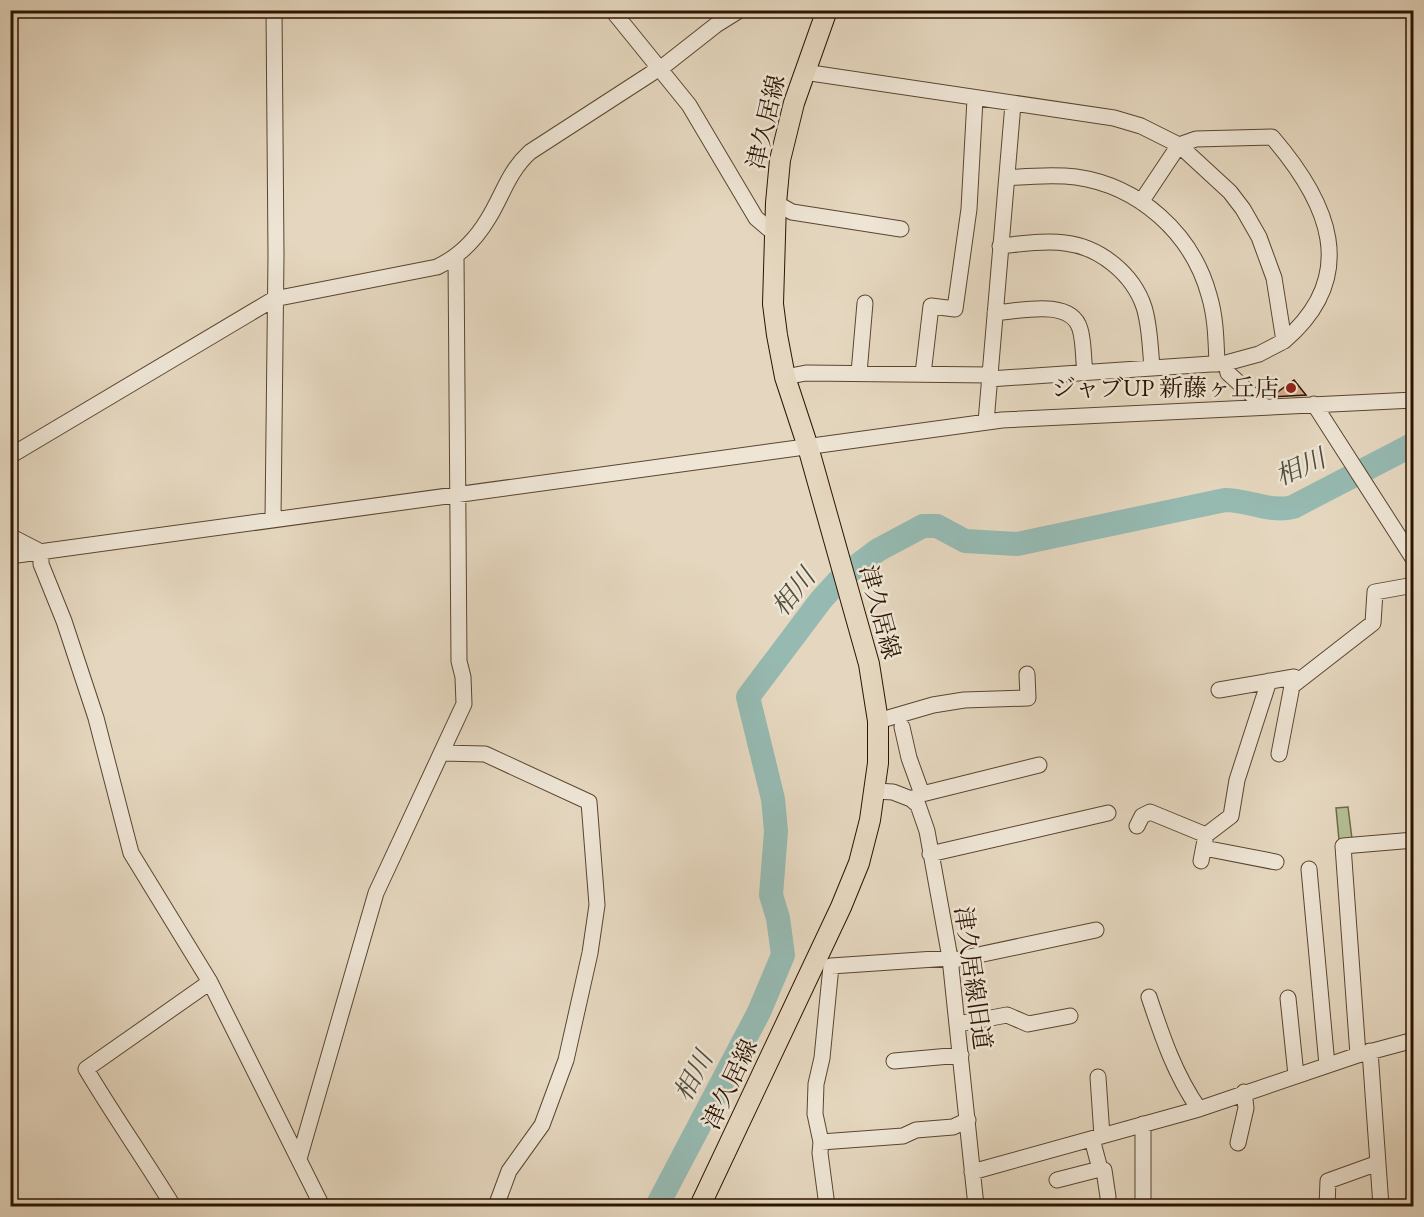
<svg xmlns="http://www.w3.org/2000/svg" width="1424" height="1217" font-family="'EB Garamond','Noto Serif JP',serif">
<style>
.green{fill:#b3be93;stroke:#70694a;stroke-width:1.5}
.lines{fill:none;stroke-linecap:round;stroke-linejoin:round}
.river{stroke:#96bab2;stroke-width:24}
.building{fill:#d9a98d;stroke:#2c1400;stroke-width:1.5}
.minor-casing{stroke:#5a4530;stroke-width:17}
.major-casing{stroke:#2c1400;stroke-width:22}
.minor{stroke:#eee5d5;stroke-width:15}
.major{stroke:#e5d7bf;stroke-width:20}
.poi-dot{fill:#8f2418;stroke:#eee5d5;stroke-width:2}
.labels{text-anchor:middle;stroke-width:5;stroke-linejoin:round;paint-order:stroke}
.street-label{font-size:24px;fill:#2c1400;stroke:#eee5d5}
.poi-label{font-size:24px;fill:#2c1400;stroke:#eee5d5;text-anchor:end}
.water-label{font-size:26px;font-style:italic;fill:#514e3e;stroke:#eee5d5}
</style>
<rect width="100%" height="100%" fill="#e5d7bf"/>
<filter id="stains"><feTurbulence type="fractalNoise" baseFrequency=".00333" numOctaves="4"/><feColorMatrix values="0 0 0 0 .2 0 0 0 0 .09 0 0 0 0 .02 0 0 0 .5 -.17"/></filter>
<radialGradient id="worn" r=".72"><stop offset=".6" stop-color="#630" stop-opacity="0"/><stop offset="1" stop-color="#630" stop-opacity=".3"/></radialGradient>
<path class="green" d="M1348,807L1352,839L1339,840L1336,808Z"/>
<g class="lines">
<path class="river" d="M657,1206L759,1012L783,955L778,918L771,895L776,831L773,799L748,697L821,600L842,577L878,550L923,526H937L965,541L1017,544L1225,500C1249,500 1270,513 1293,507L1414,444"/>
</g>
<path class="building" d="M1294,380L1306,395L1271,397Z"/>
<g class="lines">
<g class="minor-casing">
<path id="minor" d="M612,10L689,105L756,218L776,235
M660,69L716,25L740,10
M804,72L1114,118L1141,126L1179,145L1230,192L1243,209L1259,237L1274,278L1284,341L1259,354L1226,363L989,379
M1007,178C1029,176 1053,174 1076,177C1139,186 1192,233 1209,295C1216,318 1216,341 1217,364
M1141,202L1179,145L1196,139L1272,137C1328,202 1361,275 1284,341
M776,203L792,212L901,229
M1000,246C1021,244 1045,240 1065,243C1100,247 1133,274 1144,307C1150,326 1150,347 1152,367
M995,313C1020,311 1071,298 1080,329C1084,342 1083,358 1085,372
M1226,363L1228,373L1264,406
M859,373L865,303
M923,374L931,306L955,309L969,209L975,99
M785,377L806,373L990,375
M1314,404L1414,560
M986,422L1013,104
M10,456L274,299L437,267C458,257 476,239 488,219C503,195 508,172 530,152L652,73L658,66
M273,519L276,255L274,10
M10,536L41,552
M41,552V564L64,621L96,718L131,853L210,982L322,1206
M10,556L1002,420L1414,400
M1219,690L1294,677L1300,680
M878,721L933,705L964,700L1028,698L1027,674
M902,727L909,758L922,794
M442,753L485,754L589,802L597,905L590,953L566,1060L542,1125L509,1171L496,1206
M1279,754L1292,686L1373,623L1375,592L1414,585
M875,791L893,792L911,799L918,805L927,831L950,958L976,1206
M911,799L922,794L1039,765
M1137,826L1142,816L1150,812L1206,835
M1204,848L1276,862
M930,854L1108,813
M1201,861L1206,835L1231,816L1237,780L1269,681
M1309,869L1327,1065
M950,961L1096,930
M1149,997C1162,1036 1175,1075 1199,1109
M1288,998L1296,1075
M958,1024L1007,1015L1028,1024L1070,1016
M1370,1051L1381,1206
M1358,1055L1343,846L1414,840
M894,1061L961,1055
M1098,1077L1102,1136
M821,1142L903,1136L916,1130L953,1127L968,1120
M1238,1143L1246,1108L1244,1092
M299,1159L376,893L464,704L463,677L459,661L456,256
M1100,1169L1104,1170L1108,1197
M972,1172L1199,1109L1358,1055L1414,1040
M1057,1180L1100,1169L1092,1139
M173,1206C145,1160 114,1116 86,1069L210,982
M827,1206L820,1153L821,1142L815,1114L816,1084L822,1058L831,966L950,958
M1143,1206V1124
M1327,1206L1328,1181L1378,1163"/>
</g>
<g class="major-casing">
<path id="major" d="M700,1206L841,907L859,863L870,820L878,763V721L869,664L808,447L785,377L777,335L773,304L776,203L780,160L794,103L827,10"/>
</g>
<use href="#minor" class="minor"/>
<use href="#major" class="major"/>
</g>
<circle class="poi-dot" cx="1291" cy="388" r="6"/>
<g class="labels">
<g class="street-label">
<text transform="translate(766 122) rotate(-77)" y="8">津久居線</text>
<text transform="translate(880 612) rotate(75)" y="8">津久居線</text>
<text transform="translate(973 978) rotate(82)" y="8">津久居線旧道</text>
<text transform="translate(730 1084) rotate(-65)" y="8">津久居線</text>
</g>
<g class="poi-label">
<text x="1279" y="396">ジャブUP 新藤ヶ丘店</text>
</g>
<g class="water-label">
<text transform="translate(1300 467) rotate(-24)" y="9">相川</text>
<text transform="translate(793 592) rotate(-51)" y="9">相川</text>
<text transform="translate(693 1076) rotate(-62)" y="9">相川</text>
</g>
</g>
<rect width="1424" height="1217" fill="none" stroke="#e5d7bf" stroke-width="36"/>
<rect x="12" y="12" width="1400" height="1193" fill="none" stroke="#2c1400" stroke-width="3"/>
<rect x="18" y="18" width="1388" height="1181" fill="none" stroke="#2c1400" stroke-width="1.5"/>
<rect width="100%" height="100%" filter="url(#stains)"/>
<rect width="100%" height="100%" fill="url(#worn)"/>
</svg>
